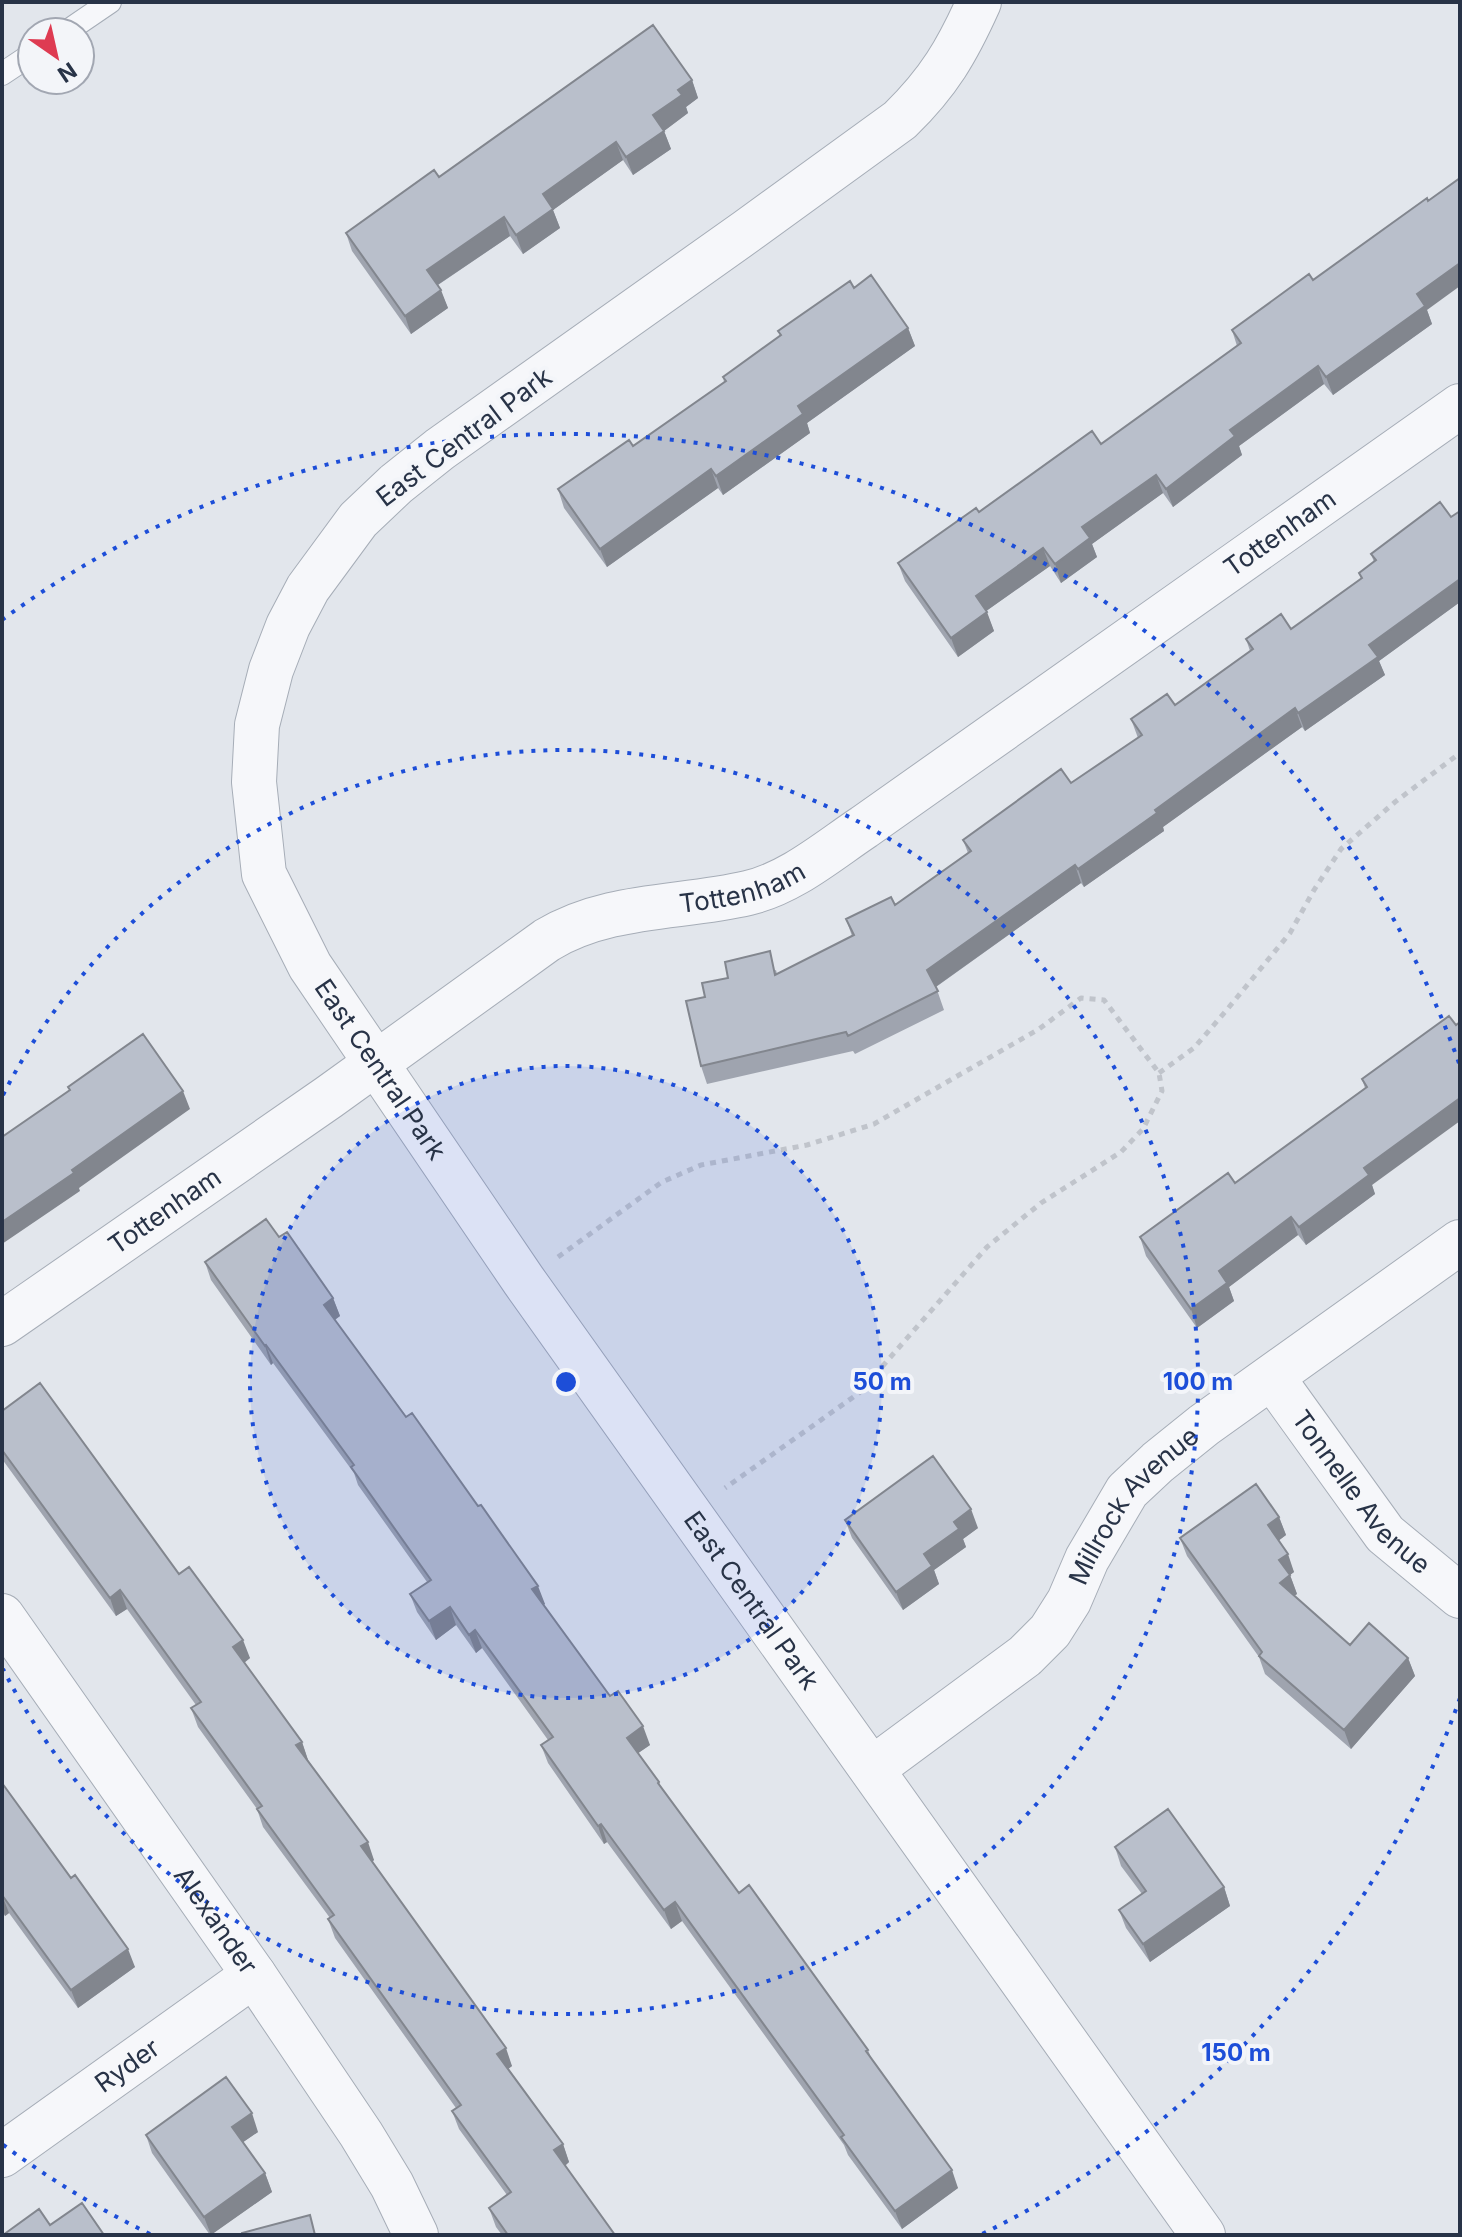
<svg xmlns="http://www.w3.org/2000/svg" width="1462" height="2237" font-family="Inter,sans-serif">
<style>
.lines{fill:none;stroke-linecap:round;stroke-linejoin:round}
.service-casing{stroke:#a6adb7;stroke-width:24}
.minor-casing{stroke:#a6adb7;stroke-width:46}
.path{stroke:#c0c4cb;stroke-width:5;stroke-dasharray:6 6;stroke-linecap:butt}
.service{stroke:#f6f7fa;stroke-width:22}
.minor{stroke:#f6f7fa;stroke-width:44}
.wall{fill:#9fa4af}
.shaded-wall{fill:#82868e}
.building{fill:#b9bfcb;stroke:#82868e;stroke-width:2}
.ring{fill:none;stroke:#1d4ed8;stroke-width:4;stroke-dasharray:4 8}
.labels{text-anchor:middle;stroke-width:8;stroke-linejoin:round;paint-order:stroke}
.street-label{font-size:26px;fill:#283347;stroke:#f3f5f9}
.centre{fill:#1d4ed8;stroke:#f3f5f9;stroke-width:4}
.ring-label{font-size:24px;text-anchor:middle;font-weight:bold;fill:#1d4ed8;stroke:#f3f5f9;stroke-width:8;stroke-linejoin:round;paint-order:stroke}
</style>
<rect width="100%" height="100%" fill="#e2e6ec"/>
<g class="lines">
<g class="service-casing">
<path id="service" d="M66,32L110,2
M2,74L32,54"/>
</g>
<g class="minor-casing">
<g id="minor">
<path id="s1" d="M979,2C957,51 939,82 900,120L747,231L440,449L396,484L358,520L308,588L288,626L271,670L257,725L254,782L264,874L310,966L524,1281L1203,2235"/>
<path id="s2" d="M2,1324L329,1097L547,940C609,903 679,909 748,893C791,883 828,851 864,827L1460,406"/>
<path id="s3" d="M1272,1377L1385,1534L1460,1596"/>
<path id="s4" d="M2,1616L254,1975L361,2134L392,2185L416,2235"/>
<path id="s5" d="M872,1769L1025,1656L1050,1631L1069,1601L1087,1559L1127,1491L1158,1462L1204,1425L1460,1242"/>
<path id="s6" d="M2,2155L254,1975"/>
</g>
</g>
<path class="path" d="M1159,1073L1194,1048L1225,1012L1290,933L1314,890L1341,849L1395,802L1460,753
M558,1257L662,1182L701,1165L807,1145L874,1124L1039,1029L1081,998L1104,1000L1159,1073L1162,1091L1143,1129L1121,1152L1041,1203L987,1247L859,1393L725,1488"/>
<use href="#service" class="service"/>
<use href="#minor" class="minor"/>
</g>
<path class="wall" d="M692,80L698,98L686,107L688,113L664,131L671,149L633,175L623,160L553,210L560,228L523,254L510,236L438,285L448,308L411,334L352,251L346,233Z
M1313,280L1427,310L1432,324L1333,395L1324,384L1239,446L1242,455L1173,507L1163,493L1092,544L1097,557L1061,583L1050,566L986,611L994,631L958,657L905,581L898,563L979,512L1101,444L1237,346L1232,330Z
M854,288L908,328L915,346L807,423L810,433L723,495L718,488L607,567L564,508L558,489L633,446L724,382L723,377L780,336L778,331Z
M1460,511V602L1379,661L1385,675L1305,731L1302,727L1163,827L1164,831L1084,887L1081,883L936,987L944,1010L855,1054L853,1051L707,1084L701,1066L705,997L776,970L777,974L852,936L846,919L895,905L968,853L963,840L1071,783L1138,738L1131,719L1175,705L1250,651L1246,639L1291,629L1361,579L1359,573L1374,562L1371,554L1451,517Z
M1449,1016L1372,1185L1375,1194L1306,1245L1298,1235L1229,1287L1234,1301L1197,1328L1146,1256L1140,1237L1235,1183L1365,1088L1362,1079Z
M279,1237L333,1298L340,1316L335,1320L545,1604L543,1605L610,1696L650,1745L638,1753L659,1782L661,1788L739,1893L868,2050L872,2060L958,2188L902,2229L848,2155L844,2145L682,1921L671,1929L607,1842L604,1844L548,1763L541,1745L548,1740L482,1648L476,1653L456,1625L436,1640L417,1612L410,1594L427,1582L358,1485L354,1473L273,1363L271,1365L211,1280L205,1262Z
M2,1411L179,1574L250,1658L244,1663L302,1742L308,1760L374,1860L372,1862L512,2066L508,2069L563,2144L569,2162L565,2166L615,2235H502L496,2227L489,2208L507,2195L459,2129L452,2111L456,2108L335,1938L328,1919L330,1918L263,1827L257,1809L198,1727L191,1708L196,1705L127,1609L116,1616L2,1459Z
M1279,1517L1286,1535L1278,1541L1294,1572L1290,1575L1297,1594L1294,1596L1350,1645L1408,1658L1415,1676L1351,1749L1265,1674L1259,1657L1187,1556L1180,1538Z
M845,1520L978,1528L963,1539L966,1547L934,1570L939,1584L903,1610L852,1538Z
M2,1783L135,1967L78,2008L9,1913L5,1916L2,1911Z
M1115,1847L1224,1887L1230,1906L1150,1962L1126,1928L1119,1910L1142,1894L1121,1866Z
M258,2132L243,2142L265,2173L272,2192L210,2235L152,2153L146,2135Z"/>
<path class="shaded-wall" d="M692,80L698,98L686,107L688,113L664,131L671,149L633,175L626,157L653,115L678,90Z
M616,142L623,160L553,210L560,228L523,254L516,235L543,194Z
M504,217L510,236L433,288L427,270Z
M1460,263V286L1427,310L1432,324L1333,395L1326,377L1417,294Z
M441,290L448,308L411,334L405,316Z
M908,328L915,346L807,423L810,433L723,495L716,476L798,406Z
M1318,366L1324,384L1239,446L1242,455L1173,507L1166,489L1230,430Z
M711,469L718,488L607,567L600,549Z
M1156,475L1163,493L1092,544L1097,557L1061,583L1055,564L1082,527Z
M1043,548L1050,566L982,614L976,596Z
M1460,579V602L1379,661L1385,675L1305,731L1298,713L1369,645Z
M987,612L994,631L958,657L951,638Z
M1295,708L1302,727L1163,827L1164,831L1084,887L1078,869L1155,810Z
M1075,865L1081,883L934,988L927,970Z
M183,1091L190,1109L79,1188L80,1191L2,1244V1222L72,1170Z
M1460,1098V1121L1372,1185L1375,1194L1306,1245L1299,1227L1364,1168Z
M1291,1217L1298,1235L1229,1287L1234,1301L1197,1328L1191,1309L1219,1271Z
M333,1298L340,1316L330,1323L324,1305Z
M266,1345L273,1363L271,1365L265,1346Z
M971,1509L978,1528L963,1539L966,1547L934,1570L939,1584L903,1610L896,1592L924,1554L954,1522Z
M1279,1517L1286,1535L1274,1544L1268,1525Z
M1288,1554L1294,1572L1286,1578L1279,1560Z
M1290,1575L1297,1594L1286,1601L1280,1583Z
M538,1586L545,1604L539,1608L532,1589Z
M120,1590L127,1609L116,1616L110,1598Z
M450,1607L456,1625L436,1640L429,1621Z
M475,1630L482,1648L476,1653L469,1635Z
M243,1640L250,1658L240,1666L233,1647Z
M1408,1658L1415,1676L1351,1749L1344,1730Z
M643,1726L650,1745L634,1756L627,1738Z
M302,1742L308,1760L303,1763L296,1745Z
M601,1824L607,1842L604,1844L598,1826Z
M368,1842L374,1860L368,1865L361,1846Z
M1224,1887L1230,1906L1150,1962L1143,1944Z
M2,1895L9,1913L5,1916L2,1907Z
M675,1902L682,1921L671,1929L664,1910Z
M128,1949L135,1967L78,2008L71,1990Z
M506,2048L512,2066L503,2073L497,2054Z
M252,2113L258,2132L239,2145L232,2127Z
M563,2144L569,2162L561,2169L554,2150Z
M952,2170L958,2188L902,2229L895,2211Z
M265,2173L272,2192L211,2235L204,2217Z"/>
<path class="building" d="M653,25L692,80L678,90L682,95L653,115L664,131L626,157L616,142L543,194L553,209L516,235L504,217L427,270L441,290L405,316L346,233L434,170L439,177Z
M1460,178V263L1417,294L1425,306L1326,377L1318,366L1230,430L1235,436L1166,489L1156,475L1082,527L1090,538L1055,564L1043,548L976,596L987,612L951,638L898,563L976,508L979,512L1092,431L1101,444L1241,343L1232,330L1309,274L1313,280L1427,198L1428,201Z
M871,275L908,328L798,406L803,414L716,476L711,469L600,549L558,489L629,440L633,446L726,381L723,377L781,335L778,331L850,281L854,288Z
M1440,502L1451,517L1460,511V579L1369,645L1378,657L1298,713L1295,708L1155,810L1157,813L1078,869L1075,865L927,970L938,991L848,1036L846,1032L701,1066L686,1001L705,997L702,983L728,978L725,962L770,951L775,975L854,935L846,919L891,897L895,905L971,851L963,840L1061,769L1071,783L1142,735L1131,719L1167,694L1175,705L1253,649L1246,639L1281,614L1291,629L1362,578L1359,573L1376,560L1371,554Z
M1449,1016L1456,1025L1460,1022V1098L1364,1168L1369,1175L1299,1227L1291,1217L1219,1271L1227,1283L1191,1309L1140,1237L1228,1173L1235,1183L1367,1087L1362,1079Z
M143,1034L183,1091L72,1170L74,1173L2,1222V1137L70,1090L68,1087Z
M266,1219L279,1237L287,1232L333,1298L324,1305L406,1417L412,1413L478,1506L481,1505L538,1586L532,1589L610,1696L618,1691L643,1726L627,1738L659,1782L658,1783L739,1893L749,1885L868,2050L866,2051L952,2170L895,2211L841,2137L844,2135L675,1902L664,1910L601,1824L598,1826L541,1745L553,1737L475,1630L469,1635L450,1607L429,1621L410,1594L431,1580L351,1467L354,1465L266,1345L265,1346L205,1262Z
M40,1383L179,1574L189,1567L243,1640L233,1647L302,1742L296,1745L368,1842L361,1846L506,2048L497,2054L563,2144L554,2150L615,2235H508L489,2208L511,2192L452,2111L461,2105L328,1919L334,1915L257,1809L262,1806L191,1708L201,1702L120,1590L110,1598L2,1450V1411Z
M933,1456L971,1509L954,1522L959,1529L924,1554L932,1566L896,1592L845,1520Z
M1256,1484L1279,1517L1268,1525L1288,1554L1279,1560L1290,1575L1280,1583L1350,1645L1369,1623L1408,1658L1344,1730L1259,1656L1262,1652L1180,1538Z
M2,1783L71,1878L75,1875L128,1949L71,1990L2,1895Z
M1168,1809L1224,1887L1143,1944L1119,1910L1146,1891L1115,1847Z
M226,2077L252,2113L232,2127L265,2173L204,2217L146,2135Z
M82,2203L104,2235H3L39,2209L50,2225Z
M310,2215L315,2235H242V2233Z"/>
<circle cx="566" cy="1382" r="316" fill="#1d4ed8" fill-opacity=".12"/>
<g class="ring">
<circle cx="566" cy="1382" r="316"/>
<path d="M3 1095A632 632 0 1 1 3 1669"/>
<path d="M1460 1698A948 948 0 0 1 982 2234M150 2234A948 948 0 0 1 2 2144M2 620A948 948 0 0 1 1460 1066"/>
</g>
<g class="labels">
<g class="street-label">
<text transform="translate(464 437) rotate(-37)" y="9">East Central Park</text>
<text dy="9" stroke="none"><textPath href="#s2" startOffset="1518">Tottenham</textPath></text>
<text dy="9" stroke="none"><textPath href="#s2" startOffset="870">Tottenham</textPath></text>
<text dy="9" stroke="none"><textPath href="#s1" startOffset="1426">East Central Park</textPath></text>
<text dy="9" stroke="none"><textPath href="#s2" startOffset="198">Tottenham</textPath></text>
<text dy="9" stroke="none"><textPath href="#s3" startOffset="146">Tonnelle Avenue</textPath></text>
<text dy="9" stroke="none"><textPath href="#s5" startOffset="378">Millrock Avenue</textPath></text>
<text dy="9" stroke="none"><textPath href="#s1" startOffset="2074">East Central Park</textPath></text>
<text dy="9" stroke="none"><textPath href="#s4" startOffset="372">Alexander</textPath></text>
<text dy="9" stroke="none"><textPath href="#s6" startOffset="154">Ryder</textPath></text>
</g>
</g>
<circle cx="566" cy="1382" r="12" class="centre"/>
<g class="ring-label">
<text x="882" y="1390">50 m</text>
<text x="1198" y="1390">100 m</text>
<text x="1236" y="2061">150 m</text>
</g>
<rect width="1462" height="2237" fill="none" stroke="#283347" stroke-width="8"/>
<g transform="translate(56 56) rotate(146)"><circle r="38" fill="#f3f5f9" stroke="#a2a7b2" stroke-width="2"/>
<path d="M0-6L14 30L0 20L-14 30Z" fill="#de3b52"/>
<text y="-12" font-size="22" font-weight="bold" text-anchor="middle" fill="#283347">N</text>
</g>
</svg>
